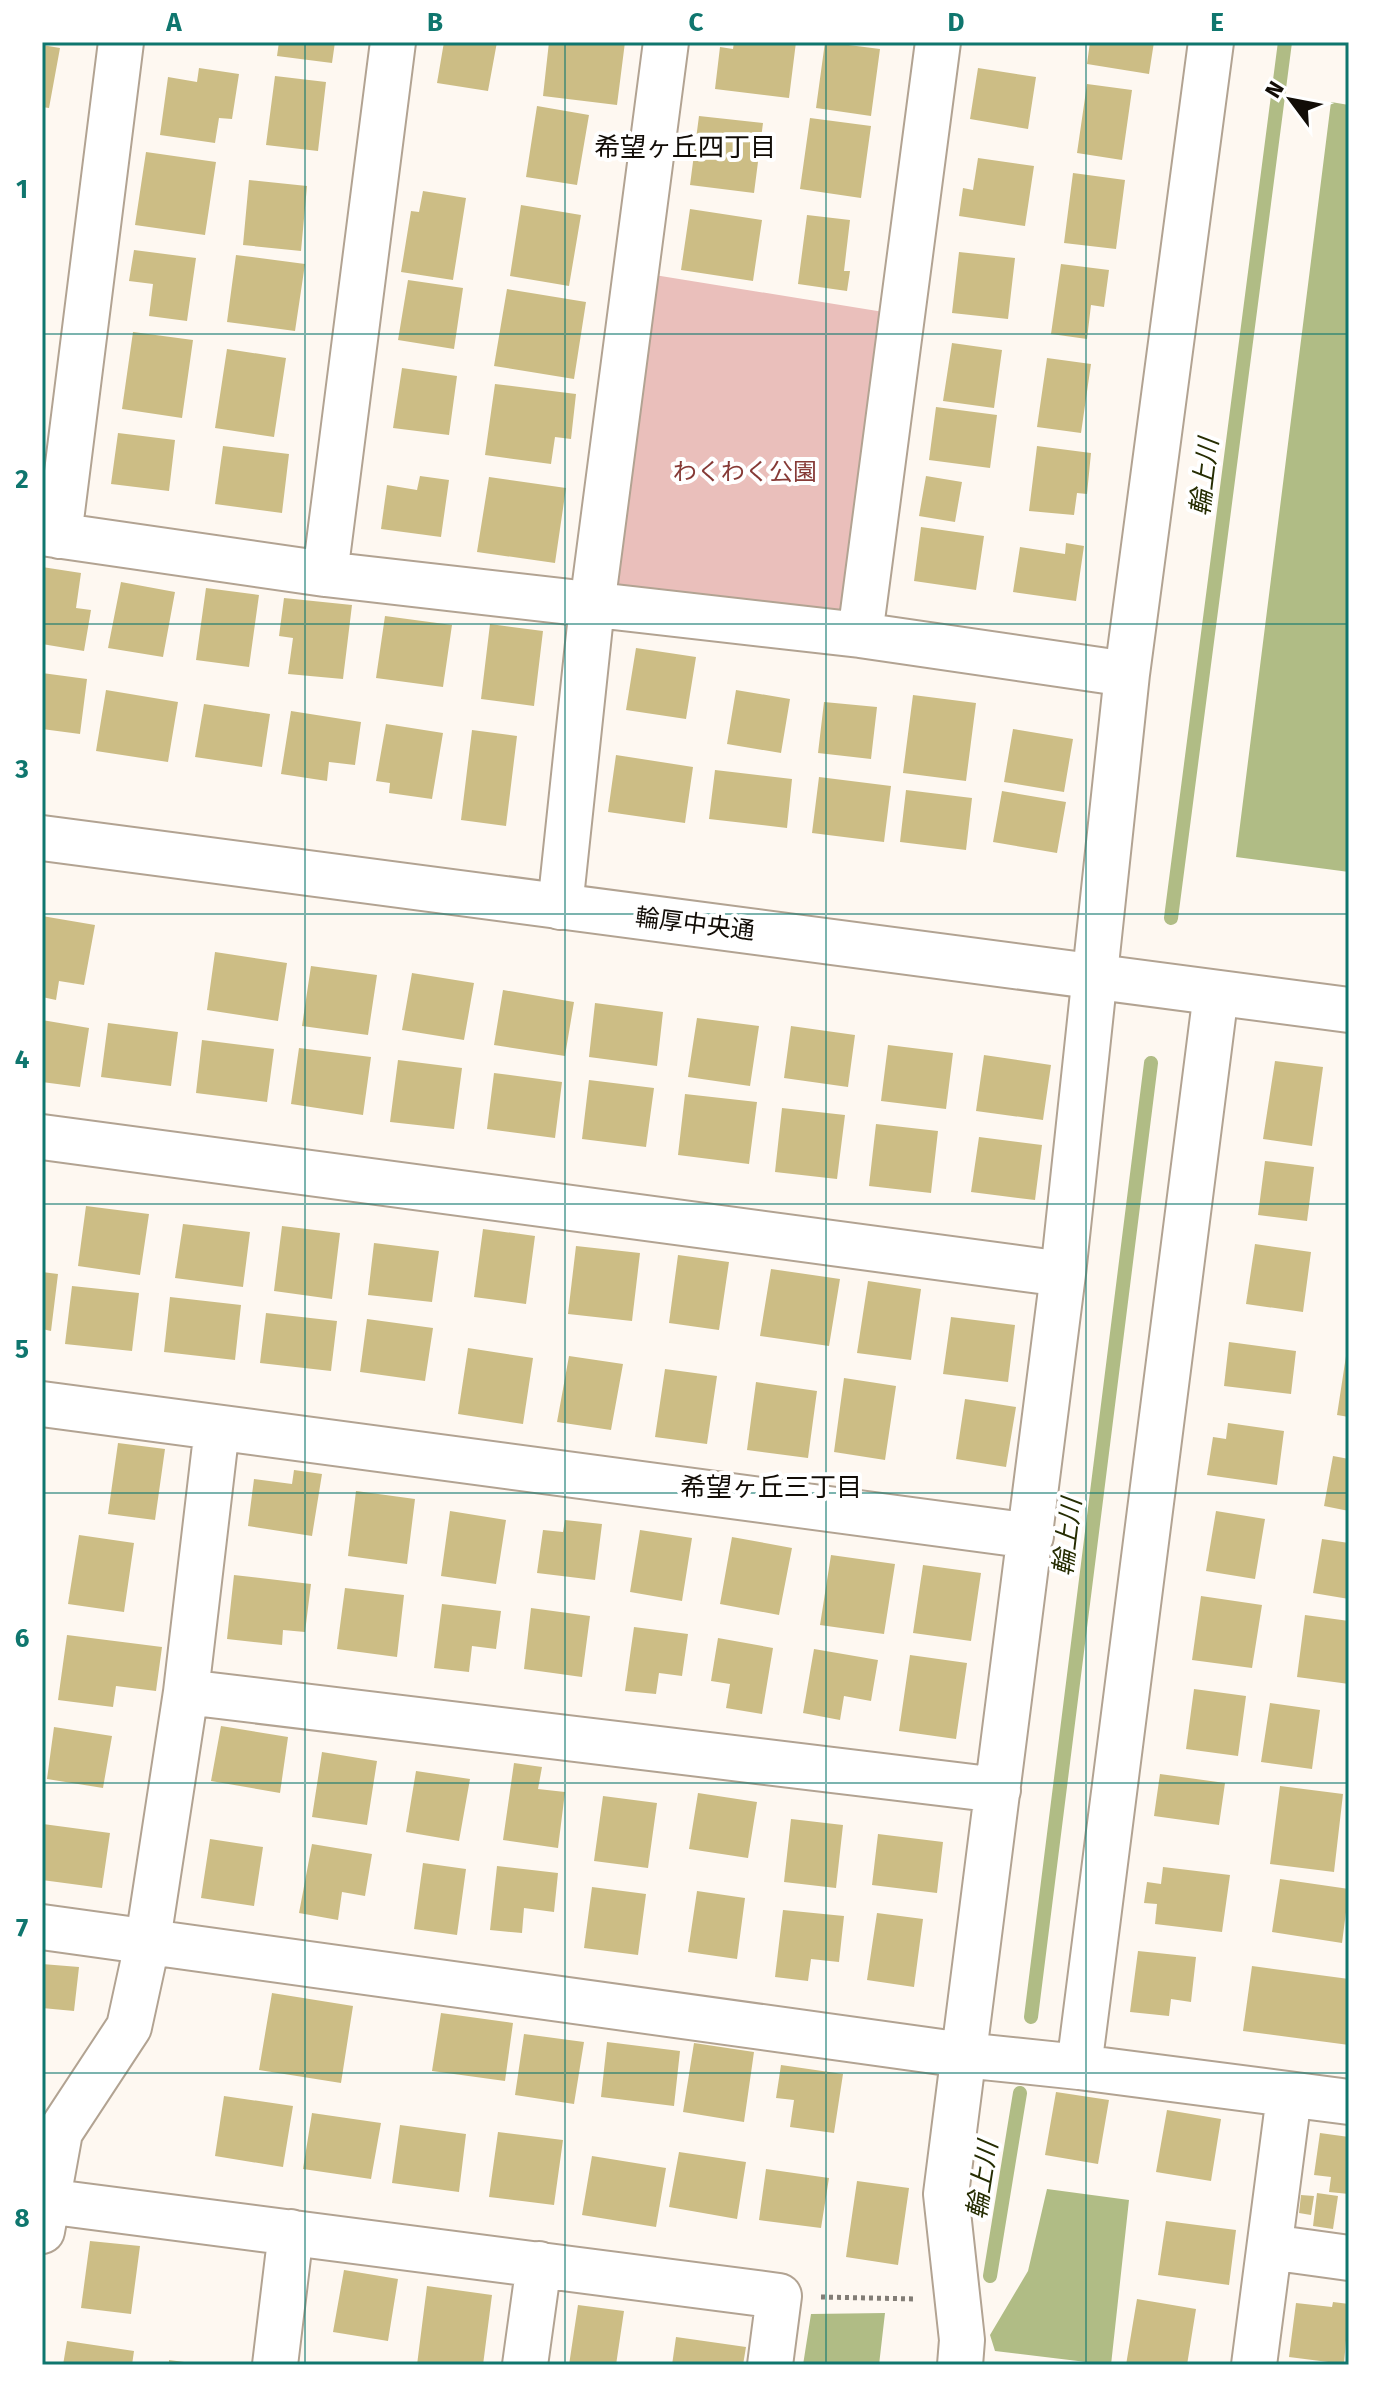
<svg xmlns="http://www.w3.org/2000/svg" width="1391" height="2407" font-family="'Fira Sans','Noto Sans JP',sans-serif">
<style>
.green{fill:#eabfbb}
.water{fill:#b0bc85}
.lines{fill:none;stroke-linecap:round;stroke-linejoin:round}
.stream{stroke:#b0bc85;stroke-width:14}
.building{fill:#ccbd85}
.minor-casing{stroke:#b2a392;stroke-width:48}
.tertiary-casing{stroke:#b2a392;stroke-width:48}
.path{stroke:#827d76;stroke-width:5;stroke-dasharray:4 4;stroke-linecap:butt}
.minor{stroke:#fff;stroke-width:44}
.tertiary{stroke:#fff;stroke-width:44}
.grid{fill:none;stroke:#0f766e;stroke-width:2;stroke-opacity:0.55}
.labels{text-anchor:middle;stroke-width:8;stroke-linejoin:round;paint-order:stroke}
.park-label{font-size:24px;fill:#863a36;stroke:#fff}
.street-label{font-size:24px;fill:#120d07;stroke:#fff}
.neighbourhood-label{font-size:26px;fill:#120d07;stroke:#fff}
.water-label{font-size:26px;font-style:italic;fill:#262d02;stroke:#fff}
.neatline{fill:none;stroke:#0f766e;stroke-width:3}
.grid-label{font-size:26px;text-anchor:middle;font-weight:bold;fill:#0f766e}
</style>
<rect width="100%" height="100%" fill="#fef8f1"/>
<path class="green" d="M636,272L902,315L860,635L592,606Z"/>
<path class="water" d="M1331,102L1349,105V872L1236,857Z
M1047,2189L1129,2200L1111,2365L995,2351L990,2335L1028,2271Z
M885,2313L879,2365H803L811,2314Z"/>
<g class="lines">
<path class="stream" d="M1171,918L1285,42
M1031,2017L1151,1063
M990,2276L1020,2093"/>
</g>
<path class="building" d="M279,42H335L332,63L277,56Z
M444,42H497L488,91L437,83Z
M549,42H625L617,105L543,96Z
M734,42H796L789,98L715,89L720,47L733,49Z
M825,42L880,49L871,116L816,108Z
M1090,42H1154L1149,74L1087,64Z
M42,45L60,48L49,108L42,107Z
M199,68L239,74L232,119L219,118L215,143L160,135L168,77L197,82Z
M978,68L1036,77L1028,129L970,119Z
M275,76L326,82L318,151L266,145Z
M1087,84L1132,90L1122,160L1077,153Z
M537,106L589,115L577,185L526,177Z
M699,116L763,123L754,193L690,185Z
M810,118L871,126L861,198L800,189Z
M146,152L216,162L205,235L135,225Z
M978,158L1034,166L1025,226L959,216L963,188L973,190Z
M1073,173L1125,180L1116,249L1064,243Z
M249,180L307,186L301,251L243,245Z
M423,191L466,198L453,280L401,272L411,211L419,212Z
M521,205L581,215L569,286L510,276Z
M690,209L762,220L753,281L681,270Z
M807,215L850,220L844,271H850L847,291L798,284Z
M134,250L196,258L187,321L149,316L153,284L129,281Z
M959,252L1015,258L1008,319L952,313Z
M236,255L305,264L295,331L227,322Z
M1061,264L1109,270L1104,307L1091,305L1087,339L1051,334Z
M408,280L463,288L454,349L398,340Z
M507,289L586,302L574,379L494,366Z
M133,332L193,340L182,418L122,409Z
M952,343L1002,350L994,408L943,401Z
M227,349L286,358L274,437L215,428Z
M1047,358L1091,364L1081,433L1037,427Z
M402,368L457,376L449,435L393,428Z
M495,384L576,394L571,439L555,437L551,464L485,455Z
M936,407L997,415L990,468L929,460Z
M118,433L175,440L169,491L111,484Z
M223,446L289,454L282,513L215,504Z
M1037,446L1091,453L1087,494L1077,493L1074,515L1029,511Z
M420,476L449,480L441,537L381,529L387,485L417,490Z
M926,476L962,482L955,522L919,516Z
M489,477L566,488L555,563L477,552Z
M921,527L984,536L976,590L914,581Z
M1066,543L1084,546L1076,601L1013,592L1020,547L1065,554Z
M42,567L81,573L76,608L91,610L84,651L42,644Z
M121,582L175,592L163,657L108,648Z
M206,588L259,595L249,667L196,660Z
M284,598L352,605L343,679L288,674L293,638L279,636Z
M385,616L452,625L443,687L376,678Z
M490,624L543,631L534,706L481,699Z
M636,648L696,657L686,719L626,710Z
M42,673L87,679L80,734L42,729Z
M106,690L178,702L168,762L96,751Z
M736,690L790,699L781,753L727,744Z
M913,695L976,703L966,781L903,773Z
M824,702L877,707L871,759L818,753Z
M204,704L270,714L262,767L195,757Z
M291,711L361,722L355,765L329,762L327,781L281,774Z
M386,724L443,733L432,799L389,793L390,783L376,781Z
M1013,729L1073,739L1064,792L1004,782Z
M472,730L517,736L506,826L461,820Z
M616,755L693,767L685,823L608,812Z
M715,770L792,779L787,828L709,819Z
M819,777L891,786L884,842L812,833Z
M906,790L972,798L966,850L900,842Z
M1002,791L1066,802L1057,853L993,842Z
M42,916L95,925L84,985L59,981L56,1000L42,997Z
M215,952L287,963L278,1021L207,1010Z
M311,966L377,975L368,1035L302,1026Z
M412,973L474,983L464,1040L402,1030Z
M503,990L574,1002L565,1056L494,1045Z
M595,1003L663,1012L657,1066L589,1057Z
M697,1018L759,1026L750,1086L688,1077Z
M42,1020L89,1028L80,1087L42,1082Z
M108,1023L178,1032L171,1086L101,1077Z
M791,1026L855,1035L848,1087L784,1078Z
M202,1040L274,1049L267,1102L196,1093Z
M888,1045L953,1053L946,1109L881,1101Z
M299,1048L371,1057L363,1115L291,1104Z
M984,1055L1051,1065L1043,1120L976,1111Z
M398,1060L462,1068L454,1129L390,1122Z
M1275,1061L1323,1067L1312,1146L1263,1139Z
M494,1073L562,1082L555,1138L487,1129Z
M589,1080L654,1088L646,1147L582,1139Z
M685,1094L757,1102L749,1164L678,1155Z
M782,1108L845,1115L837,1179L775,1172Z
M876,1124L938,1131L931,1193L869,1186Z
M979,1137L1042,1145L1035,1200L971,1192Z
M1265,1161L1314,1167L1307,1221L1258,1215Z
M86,1206L149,1214L140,1275L78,1266Z
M183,1224L250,1232L243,1287L175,1278Z
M282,1226L340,1233L332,1299L274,1291Z
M483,1229L535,1236L526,1304L474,1297Z
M374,1243L439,1251L432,1302L368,1295Z
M1255,1244L1311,1252L1303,1312L1246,1304Z
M576,1246L640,1253L632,1321L568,1314Z
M678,1255L729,1262L719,1330L669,1323Z
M771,1269L840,1279L829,1346L760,1336Z
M42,1272L58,1274L51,1331L42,1329Z
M868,1281L921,1289L911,1360L857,1353Z
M72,1286L139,1293L132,1351L65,1344Z
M170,1297L241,1305L235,1360L164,1352Z
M266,1313L337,1321L331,1371L260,1363Z
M951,1317L1015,1325L1008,1382L943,1374Z
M367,1319L433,1328L425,1381L360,1372Z
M1229,1342L1296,1351L1291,1394L1224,1386Z
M468,1348L533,1358L523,1424L458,1414Z
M569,1356L623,1364L611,1430L557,1422Z
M1346,1356L1349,1357V1417L1337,1415Z
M665,1369L717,1376L707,1444L655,1437Z
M844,1378L896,1386L885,1460L834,1452Z
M756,1382L817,1391L808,1458L747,1450Z
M965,1399L1016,1407L1006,1467L956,1459Z
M1228,1423L1284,1431L1277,1485L1207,1475L1213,1437L1226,1439Z
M118,1443L165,1449L155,1520L108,1514Z
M1333,1456L1349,1459V1511L1324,1506Z
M294,1470L322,1474L312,1536L248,1526L254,1479L292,1484Z
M356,1491L415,1499L407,1564L348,1556Z
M450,1511L506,1520L496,1584L441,1576Z
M1216,1511L1265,1519L1255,1579L1206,1571Z
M565,1520L602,1524L595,1580L537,1573L543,1530L563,1532Z
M640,1530L692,1538L682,1601L630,1592Z
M79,1535L134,1543L124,1612L68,1604Z
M732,1537L792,1548L779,1615L720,1604Z
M1322,1539L1349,1543V1599L1313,1593Z
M831,1555L895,1564L884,1634L820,1625Z
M923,1565L981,1573L971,1641L913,1633Z
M234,1575L311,1584L305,1632L283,1630L282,1645L227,1639Z
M345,1588L404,1595L397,1657L337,1649Z
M1201,1596L1262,1605L1252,1668L1192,1660Z
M442,1604L501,1611L496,1649L472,1646L469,1672L434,1668Z
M531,1608L590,1616L582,1677L524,1669Z
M1305,1615L1349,1621V1684L1297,1677Z
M634,1627L688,1634L682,1676L659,1673L656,1694L625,1691Z
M67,1635L162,1647L156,1691L116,1686L113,1707L58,1700Z
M718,1638L773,1648L762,1714L726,1708L730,1684L711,1681Z
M814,1649L878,1660L871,1701L844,1696L840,1720L803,1713Z
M910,1655L967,1663L956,1739L899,1731Z
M1194,1689L1246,1696L1238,1756L1186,1749Z
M1270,1703L1320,1710L1312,1769L1261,1762Z
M221,1726L288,1737L280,1793L211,1781Z
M54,1727L112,1736L103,1788L47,1779Z
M322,1752L377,1761L367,1825L312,1817Z
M514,1763L542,1767L538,1789L565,1792L558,1848L503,1840Z
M416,1771L470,1779L459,1841L406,1832Z
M1160,1774L1225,1783L1219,1825L1154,1816Z
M1280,1786L1343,1794L1334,1872L1270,1864Z
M698,1793L757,1802L748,1858L689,1849Z
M603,1796L657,1803L648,1868L594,1861Z
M791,1819L843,1825L836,1888L784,1882Z
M43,1824L110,1833L102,1888L42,1880Z
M878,1834L943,1842L937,1893L872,1885Z
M210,1839L263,1847L254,1906L201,1898Z
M312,1844L372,1854L365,1896L342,1892L338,1920L299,1913Z
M423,1863L466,1869L457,1935L414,1929Z
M497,1866L558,1873L554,1912L524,1908L522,1933L490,1930Z
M1163,1867L1230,1875L1222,1932L1155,1924L1157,1904L1144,1903L1147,1882L1161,1884Z
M1280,1879L1349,1889L1342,1943L1272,1932Z
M592,1887L646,1894L638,1955L584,1948Z
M697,1891L745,1898L737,1959L688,1952Z
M783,1910L844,1916L839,1962L811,1959L808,1981L775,1977Z
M877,1913L923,1919L914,1987L867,1980Z
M1138,1951L1196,1957L1191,2002L1171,1999L1169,2016L1130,2012Z
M42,1964L79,1967L74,2011L42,2008Z
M1252,1966L1349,1979V2045L1243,2031Z
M272,1993L353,2006L341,2083L259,2070Z
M441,2013L513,2023L505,2081L432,2071Z
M524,2034L584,2042L574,2104L515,2095Z
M607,2042L680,2051L674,2106L601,2097Z
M694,2043L754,2052L744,2122L683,2112Z
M781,2065L843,2074L834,2133L790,2127L794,2100L776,2098Z
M1056,2092L1109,2100L1098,2164L1045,2155Z
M224,2096L293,2106L283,2167L215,2156Z
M1167,2110L1221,2119L1211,2181L1156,2172Z
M312,2113L381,2123L371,2179L303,2169Z
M400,2125L466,2134L459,2192L392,2183Z
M498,2132L563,2140L554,2205L489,2197Z
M1320,2133L1349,2137V2194L1329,2192L1331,2177L1314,2175Z
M679,2152L746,2162L737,2219L669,2207Z
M592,2156L666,2168L656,2227L582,2215Z
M766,2169L829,2178L821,2228L759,2220Z
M857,2181L909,2188L898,2265L846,2257Z
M1317,2193L1338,2196L1333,2229L1313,2226Z
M1301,2195L1314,2196L1311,2215L1299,2213Z
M1166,2221L1236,2230L1229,2285L1158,2275Z
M90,2241L140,2246L131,2314L81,2308Z
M344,2270L398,2279L388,2341L333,2332Z
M427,2286L492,2295L483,2365H417Z
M1137,2299L1196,2309L1187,2365H1126Z
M1333,2302L1349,2304L1344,2364L1289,2357L1296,2303L1332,2307Z
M578,2305L624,2311L616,2365H569Z
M676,2337L746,2347L743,2365H672Z
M67,2341L134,2351L132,2365H63Z
M169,2360L192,2363V2365H169Z"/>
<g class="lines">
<g class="minor-casing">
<path id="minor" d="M42,533L325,574L860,635L1127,674
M59,536L121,42
M325,574L393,42
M860,635L938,42
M560,907L592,606L666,42
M42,1137L1063,1274
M42,1404L1031,1536
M186,1692L998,1790
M42,1927L963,2055L1079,2067L1349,2102
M1079,2067L1216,993
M46,2201L779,2296L770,2365
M42,2231L60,2132L129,2027L148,1940L186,1692L217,1428
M1270,2247L1349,2258
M275,2365L291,2232
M525,2365L539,2264
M960,2365L962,2340L946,2194L1063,1274L1127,674L1211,42
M1254,2365L1289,2096"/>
</g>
<g class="tertiary-casing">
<path id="tertiary" d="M42,838L1349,1010"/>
</g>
<path class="path" d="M821,2297L915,2299"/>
<use href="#minor" class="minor"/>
<use href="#tertiary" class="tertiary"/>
</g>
<path class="grid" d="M305,42V2365M565,42V2365M826,42V2365M1086,42V2365M42,334H1349M42,624H1349M42,914H1349M42,1204H1349M42,1493H1349M42,1783H1349M42,2073H1349"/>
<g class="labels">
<g class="park-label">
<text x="745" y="480">わくわく公園</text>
</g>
<g class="street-label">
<text transform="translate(695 924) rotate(7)" y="8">輪厚中央通</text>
</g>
<g class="neighbourhood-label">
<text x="685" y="156">希望ヶ丘四丁目</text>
<text x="771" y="1496">希望ヶ丘三丁目</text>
</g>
<g class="water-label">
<text transform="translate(1204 477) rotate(-83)" y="9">輪上川</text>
<text transform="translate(1067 1537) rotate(-83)" y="9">輪上川</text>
<text transform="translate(982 2180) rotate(-81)" y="9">輪上川</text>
</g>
</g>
<rect width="1391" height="2407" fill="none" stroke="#ffffff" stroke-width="88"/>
<g transform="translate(1291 100) rotate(302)" stroke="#ffffff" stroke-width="6" paint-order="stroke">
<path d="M0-6L14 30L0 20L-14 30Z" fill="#120d07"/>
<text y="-12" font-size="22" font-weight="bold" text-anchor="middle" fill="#120d07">N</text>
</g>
<rect x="44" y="44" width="1303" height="2319" class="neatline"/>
<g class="grid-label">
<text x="174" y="31">A</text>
<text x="435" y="31">B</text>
<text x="696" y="31">C</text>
<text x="956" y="31">D</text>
<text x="1217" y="31">E</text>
<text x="22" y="198">1</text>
<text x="22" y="488">2</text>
<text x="22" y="778">3</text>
<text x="22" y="1068">4</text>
<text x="22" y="1358">5</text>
<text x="22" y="1647">6</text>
<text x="22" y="1937">7</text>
<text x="22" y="2227">8</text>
</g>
</svg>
